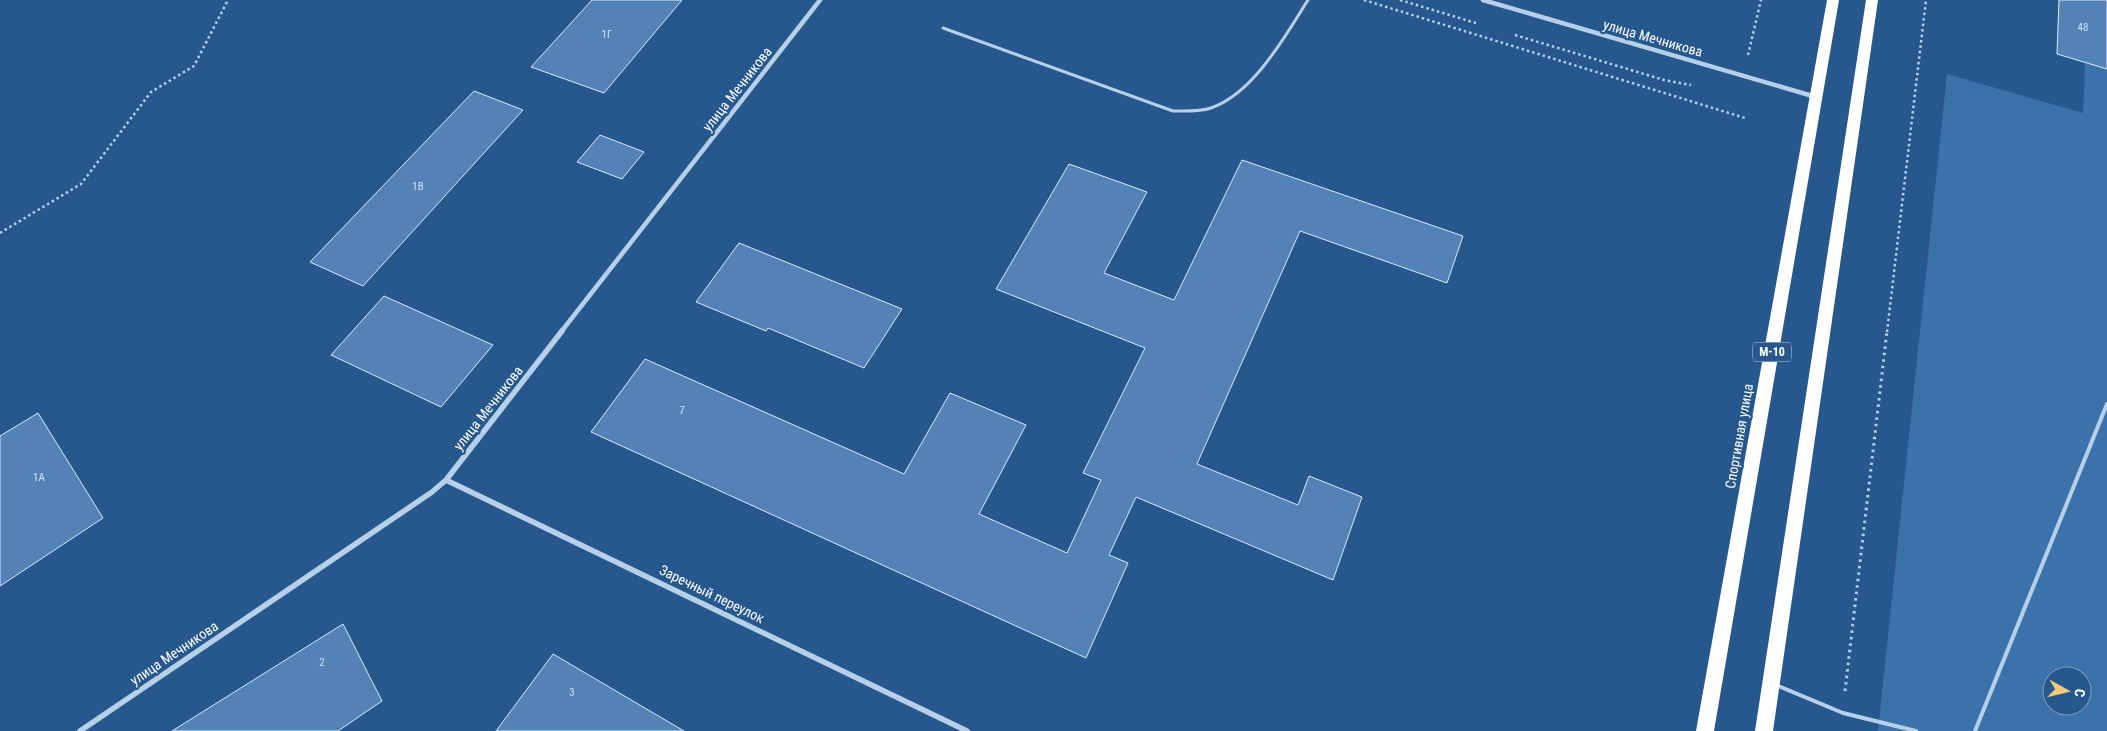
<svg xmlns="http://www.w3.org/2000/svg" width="2107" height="731" font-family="'Roboto Condensed',sans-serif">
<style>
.green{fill:#3b72aa;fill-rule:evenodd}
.building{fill:#5383b6;stroke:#dbe9f8}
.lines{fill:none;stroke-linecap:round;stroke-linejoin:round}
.path-far1{stroke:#b6d0ea;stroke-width:2.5;stroke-dasharray:2.5 3;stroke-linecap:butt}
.path{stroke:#b6d0ea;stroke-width:3;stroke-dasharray:2.5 4;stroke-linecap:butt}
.lane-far1{stroke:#b6d0ea;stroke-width:3}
.lane{stroke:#b6d0ea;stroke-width:4}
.street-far1{stroke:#b6d0ea;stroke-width:4.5}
.street{stroke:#b6d0ea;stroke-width:5.5}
.highway{fill:#fff;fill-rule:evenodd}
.labels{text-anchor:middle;stroke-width:4.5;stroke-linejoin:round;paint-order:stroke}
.number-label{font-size:11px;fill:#d4e0ed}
.shield{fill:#27588d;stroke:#becddd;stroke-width:1}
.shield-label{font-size:12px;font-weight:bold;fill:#fff}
.street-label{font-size:14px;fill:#fff;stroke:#27588d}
</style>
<rect width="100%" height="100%" fill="#27588d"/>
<path class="green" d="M2059,0H2107V731H1878L1947,74L2083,113L2085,63L2057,54ZM2052,676H2082V706H2052Z"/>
<path class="building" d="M592,0H682L604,93L531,67Z
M2059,0H2107V69L2057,54Z
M474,91L523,110L363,286L310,262Z
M600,135L644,152L622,179L577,162Z
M1242,160L1463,236L1447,283L1300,231L1197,464L1298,505L1309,476L1362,497L1333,580L1136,497L1109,555L1128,563L1086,658L591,432L645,359L904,474L950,393L1026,425L979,514L1067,553L1101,480L1083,473L1145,348L996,289L1069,164L1147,192L1104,273L1174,300Z
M739,243L902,309L864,368L768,328L766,331L696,302Z
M384,296L493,345L441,407L331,355Z
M38,413L103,518L0,586V436Z
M343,624L382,701L338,731H172Z
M553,654L684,731H496Z"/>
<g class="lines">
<path class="path-far1" d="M1364,0L1745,118
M1400,0L1476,23
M1515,35L1664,80L1691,85
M1748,55L1761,0
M0,233L81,184L151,92L194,66L228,0
M1887,332L1926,0"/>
<path class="path" d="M1845,691L1887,331"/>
<path class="lane-far1" d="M943,28L1173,111C1186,111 1199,112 1211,108C1254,93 1285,36 1308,0"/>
<path class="lane" d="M1776,685L1843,713L1916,731
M1975,731L2107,404"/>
<path class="street-far1" d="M1483,0L1816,97
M561,332L820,0"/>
<path class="street" d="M446,480L967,731
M80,731L432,492L446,480L562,331"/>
<path class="highway" d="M1827,0H1839L1714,731H1696Z
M1866,0H1878L1773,731H1755Z"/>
</g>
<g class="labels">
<g class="number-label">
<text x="2083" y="31">48</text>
<text x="607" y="38">1Г</text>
<text x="418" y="190">1В</text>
<text x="682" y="414">7</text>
<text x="39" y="481">1А</text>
<text x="322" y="666">2</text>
<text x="572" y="696">3</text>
</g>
<rect class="shield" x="1753" y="342.5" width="38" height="19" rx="4"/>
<g class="shield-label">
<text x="1772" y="356">М-10</text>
</g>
<g class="street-label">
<text transform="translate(1653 38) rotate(16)" y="5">улица Мечникова</text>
<text transform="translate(737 89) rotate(-52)" y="5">улица Мечникова</text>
<text transform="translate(488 408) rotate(-52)" y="5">улица Мечникова</text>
<text transform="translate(1739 436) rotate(-80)" y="5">Спортивная улица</text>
<text transform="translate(712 594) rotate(26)" y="5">Заречный переулок</text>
<text transform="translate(174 653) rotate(-34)" y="5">улица Мечникова</text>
</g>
</g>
<g transform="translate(2067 691) rotate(98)"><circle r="24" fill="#27588d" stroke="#7d9bbb"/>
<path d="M0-4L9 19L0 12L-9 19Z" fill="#f3cb7c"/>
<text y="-8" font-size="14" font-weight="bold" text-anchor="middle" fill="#ffffff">С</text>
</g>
</svg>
